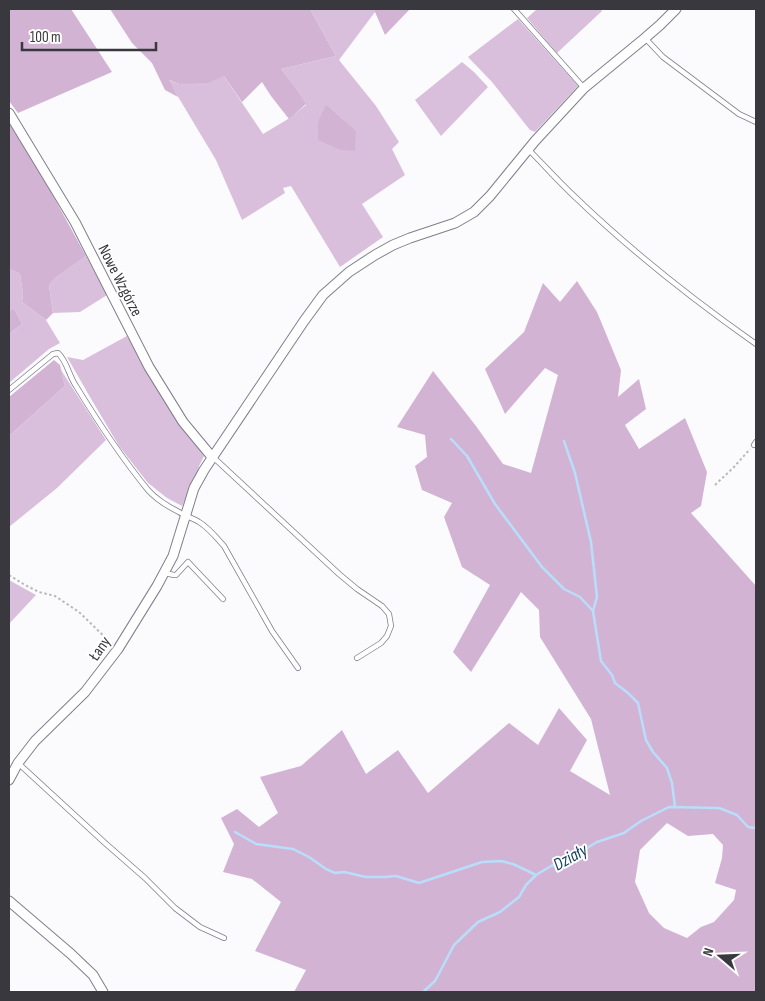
<svg xmlns="http://www.w3.org/2000/svg" width="765" height="1001" font-family="'Sofia Sans Condensed',sans-serif">
<style>
.green{fill:#dabfdc}
.forest{fill:#d2b3d4;fill-rule:evenodd}
.lines{fill:none;stroke-linecap:round;stroke-linejoin:round}
.stream{stroke:#b9defb;stroke-width:2.5}
.service-casing{stroke:#7e7f8c;stroke-width:6}
.minor-casing{stroke:#7e7f8c;stroke-width:11}
.path{stroke:#b9b9bd;stroke-width:2;stroke-dasharray:2.5 2.5;stroke-linecap:butt}
.service{stroke:#fff;stroke-width:4.5}
.minor{stroke:#fff;stroke-width:9}
.labels{text-anchor:middle;stroke-width:4;stroke-linejoin:round;paint-order:stroke}
.street-label{font-size:16px;fill:#38383e;stroke:#fff}
.water-label{font-size:18px;font-style:italic;fill:#123e5b;stroke:#fff}
</style>
<rect width="100%" height="100%" fill="#fbfbfe"/>
<path class="green" d="M310,9H372L375,12L339,60L376,106L399,142L392,149L405,175L362,204L383,237L340,267L291,186L283,188L285,193L242,220L216,160L168,80L179,84L224,76L263,134L288,119L306,105L293,84L281,69L336,56Z
M537,9H600L602,11L557,53L527,18Z
M518,19L578,86L535,132L530,130L492,82L468,57Z
M462,62L474,72L488,87L441,136L415,100Z
M86,256L107,295L80,312L53,313L49,285L54,277Z
M9,269L20,274L23,294L22,302L46,320L60,343L49,349L9,383V334L22,324L14,308L9,311Z
M127,336L176,415L204,456L199,466L198,472L182,506L167,498L148,483L119,446L90,397L67,357L83,360Z
M61,370L106,440L57,488L9,527V436L65,386Z
M9,580L36,595L9,624Z"/>
<path class="forest" d="M9,9H71L112,72L18,113L9,101Z
M110,9H310L336,56L281,69L293,84L306,104L289,119L271,96L262,82L242,102L224,76L208,83L179,84L169,80L178,97L165,90L152,63L132,43Z
M372,9H410L385,35L375,12Z
M326,105L356,131L355,151L341,150L318,140V122Z
M9,123L40,172L86,256L54,278L49,285L53,313L46,320L22,302L23,294L20,274L9,269Z
M577,281L597,312L621,370L618,397L639,379L646,409L625,425L639,449L685,418L707,472L701,506L691,513L756,586V992H294L306,970L255,951L281,902L252,879L223,872L234,844L221,818L237,809L259,827L278,813L260,777L301,766L342,730L366,774L398,750L428,793L509,723L538,745L559,708L587,740L570,771L610,795L591,719L540,637L539,610L521,592L471,672L453,652L490,585L462,567L444,517L452,503L422,490L415,466L427,457L425,435L397,427L433,371L476,426L503,464L531,473L558,375L545,368L505,414L485,369L524,332L543,283L560,302ZM667,823L688,836L713,834L723,845L722,858L715,883L736,890L734,900L714,922L701,927L687,938L664,928L649,913L635,882L640,850Z
M14,308L22,324L9,334V311Z
M54,360L60,365L65,386L9,436V397Z"/>
<g class="lines">
<path class="stream" d="M451,439L467,456L495,504L542,567L564,589L580,597L593,611L601,661L612,675L615,683L628,693L638,703L646,740L653,752L667,768L672,783L675,807
M564,441L575,473L591,542L597,597L593,611
M235,832L256,844L293,849L309,857L326,869L335,873L344,872L366,877H385L396,876L419,883L482,862L501,861L513,864L536,875
M423,992L435,981L454,945L478,922L500,912L519,897L526,885L536,875L551,866L572,857L597,842L624,833L641,821L669,807L719,808L737,815L748,827L756,828"/>
<g class="service-casing">
<path id="service" d="M514,9L584,88
M645,38L663,57L739,114L756,122
M528,149C543,164 558,181 573,195C630,250 692,299 756,344
M9,390L53,354L58,353C67,361 69,376 76,386C98,422 121,457 148,490C155,498 169,507 179,512C185,516 193,518 199,522C209,528 216,537 224,546L272,631L298,668
M754,445L756,442
M213,457L339,574L357,589L382,606L389,614L391,626L387,636L381,643L357,658
M165,573L174,575H176L188,562L223,599
M18,763L105,843L145,878L175,908L200,927L224,938"/>
</g>
<g class="minor-casing">
<path id="minor" d="M9,113L75,222L149,367L183,422L212,457
M9,780L18,763L35,741L85,692L118,649L157,586L173,556L194,488L204,470L304,321L323,295L349,272L375,255L393,245L410,238L455,223L474,212L490,196L535,141L584,88L645,38L660,25L676,9
M9,901L71,954L93,975L103,992"/>
</g>
<path class="path" d="M715,485L734,467L750,449
M9,575L25,585L39,592L55,596L79,612L112,644"/>
<use href="#service" class="service"/>
<use href="#minor" class="minor"/>
</g>
<g class="labels">
<g class="street-label">
<text transform="translate(121 280) rotate(63)" y="6">Nowe Wzgórze</text>
<text transform="translate(99 648) rotate(-55)" y="6">Łany</text>
</g>
<g class="water-label">
<text transform="translate(570 857) rotate(-29)" y="6">Działy</text>
</g>
</g>
<rect width="765" height="1001" fill="none" stroke="#38383e" stroke-width="20"/>
<g transform="translate(720 956) rotate(289)" stroke="#ffffff" stroke-width="4" paint-order="stroke">
<path d="M0-4L9 19L0 12L-9 19Z" fill="#38383e"/>
<text y="-8" font-size="14" font-weight="bold" text-anchor="middle" fill="#38383e">N</text>
</g>
<path d="M22 42v8h134v-8" fill="none" stroke="#38383e" stroke-width="2.5"/>
<text x="30" y="42" font-size="15" fill="#38383e" stroke="#ffffff" stroke-width="4" paint-order="stroke">100 m</text>
</svg>
